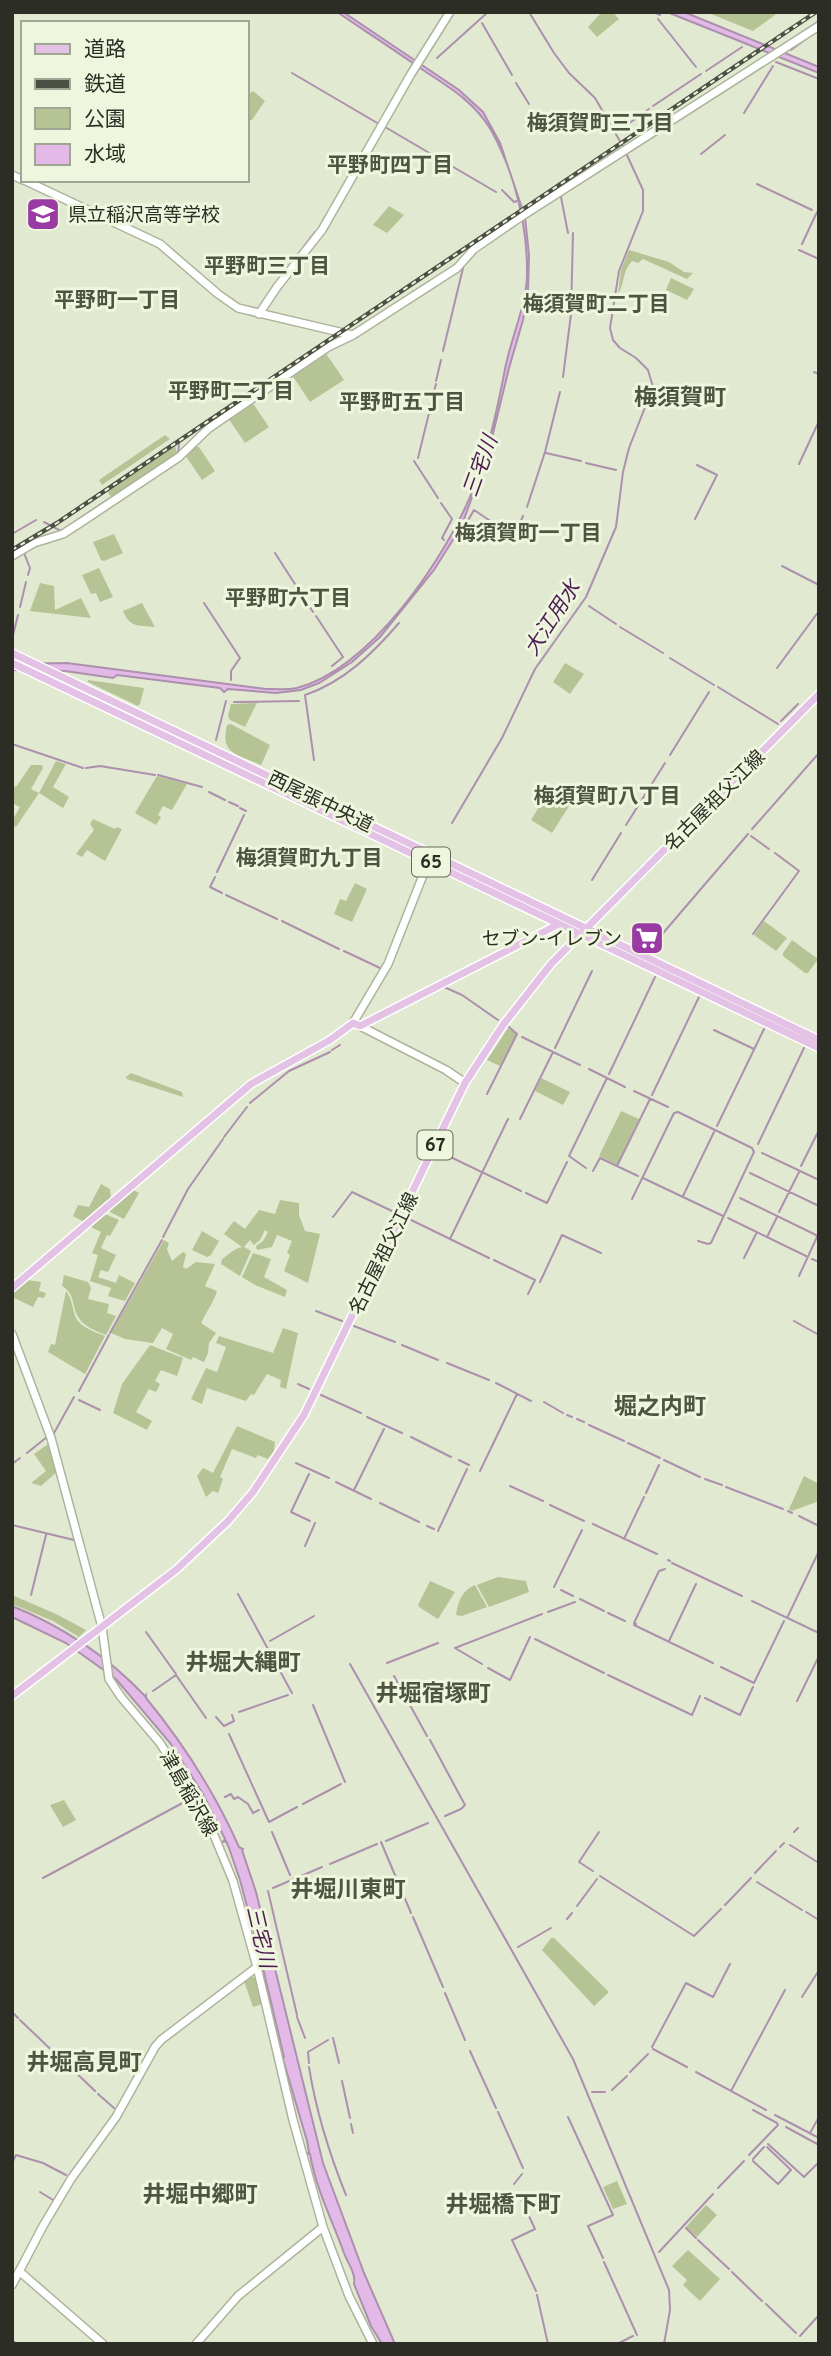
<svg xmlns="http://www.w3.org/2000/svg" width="831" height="2356" font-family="Overpass,'Noto Sans JP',sans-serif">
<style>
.green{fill:#b6c495}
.water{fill:#e3bae7;stroke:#ac90ad;stroke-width:2}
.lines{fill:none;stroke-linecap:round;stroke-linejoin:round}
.stream{stroke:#ac90ad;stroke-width:2}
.secondary-casing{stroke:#adb49d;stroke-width:10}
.primary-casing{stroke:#fff;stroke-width:10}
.secondary{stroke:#fff;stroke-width:7}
.primary{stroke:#e3c2e6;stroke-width:7}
.rail-casing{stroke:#4c4f44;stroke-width:4.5}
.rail{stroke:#eff6de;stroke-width:2;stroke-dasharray:5;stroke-linecap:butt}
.labels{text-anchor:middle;stroke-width:6;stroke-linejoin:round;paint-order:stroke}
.shield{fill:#eff6de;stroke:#666a5c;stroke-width:2}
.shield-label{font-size:18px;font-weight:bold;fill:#2c2e25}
.poi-label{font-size:19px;fill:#2c2e25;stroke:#eff6de;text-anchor:start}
.street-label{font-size:19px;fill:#2c2e25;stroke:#eff6de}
.neighbourhood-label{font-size:21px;font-weight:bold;fill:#4e5440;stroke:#eff6de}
.water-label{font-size:21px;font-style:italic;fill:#4d1c53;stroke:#eff6de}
.quarter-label{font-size:23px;font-weight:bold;fill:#4e5440;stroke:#eff6de}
</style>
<rect width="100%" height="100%" fill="#e1e9d1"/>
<path class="green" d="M602,12H618L615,15L619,19L597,37L588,27Z
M706,12H779L753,31Z
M253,91L265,101L252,120H248L247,96Z
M389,206L404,215L387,233L373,225Z
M629,250L669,262L684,272L693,273L687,279L643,259L638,263L632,261C622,271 625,284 618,294L621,270Z
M671,278L694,289L687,300L666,290Z
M325,352L344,380L310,402L292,375Z
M252,402L269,427L245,443L228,418Z
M165,435L170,439L102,485L99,480Z
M175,446L177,453L111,497L107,491Z
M195,446L199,447L215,471L202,480L185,455Z
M114,534L123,553L104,561L101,560L93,542Z
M99,568L113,597L100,602L96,593L91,594L82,575Z
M40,583L54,586L55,610L81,598L91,618L30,611Z
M142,603L155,627C138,625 130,628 123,611Z
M565,663L584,674L570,694L553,682Z
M88,680L144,688L140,704L138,706L88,682Z
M257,703L245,727L230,720L228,716L231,704Z
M231,724L270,745L261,765C237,754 220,755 227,725Z
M56,761L66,764L53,787L69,797L63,808L39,793L16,827L12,825V821L20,807L12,803V785L16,787L31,765H42L43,768L31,789L39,793Z
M157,776L187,784L172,810L163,806L158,815L161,817L156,825L135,813Z
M551,787L571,799V803L552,833L531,820Z
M93,819L115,829L117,827L122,829L105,861L87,850L82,857L76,854L94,830L90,824Z
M355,883L367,889L352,922L334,914L340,899L346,901Z
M764,921L787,938L776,951L754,935Z
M792,940L818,959L808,973H805L783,956V953Z
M508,1028L517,1034L500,1066L487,1060Z
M131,1073L182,1092L183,1097L127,1079L126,1077Z
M541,1078L570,1092L563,1105L535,1091Z
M621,1111L639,1119L617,1165L599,1156Z
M101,1184L110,1189L111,1198L84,1222L73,1216L78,1205L89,1207Z
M132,1189L139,1193L124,1219L108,1211Z
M280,1200L299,1203V1215L305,1231L320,1234L308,1283L284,1271L290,1255L287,1253L292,1241L277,1235L272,1247L257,1250L256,1246L263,1241L268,1232L265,1230L260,1240L254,1245L250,1240L244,1247L251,1251L240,1276L221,1264L222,1259C230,1254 233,1249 242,1247L224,1234L234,1221L245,1229L259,1210L275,1214Z
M103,1213L119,1220L110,1236L107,1235L101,1248L116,1255L108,1272L101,1270L98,1277L116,1283L119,1275L135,1283L125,1301L108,1296L111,1288L90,1281L98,1255L92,1253L101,1232L89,1226Z
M202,1231L219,1241L211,1255L207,1257L192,1250Z
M164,1240L169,1243L167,1249L172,1261L183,1252L186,1254L183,1267L186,1269L196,1262L215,1264L205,1286L217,1291C214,1302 206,1312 201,1323L216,1333L209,1343L208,1353L204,1362L193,1357L191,1360L166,1349L173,1334L162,1328L153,1343L125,1339L111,1333Z
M253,1253L271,1259L264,1277L287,1290L285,1297L255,1285L242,1277Z
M64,1275L88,1282L91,1288L88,1299L109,1304L107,1313L116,1316L106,1335C96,1331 82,1326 77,1315C72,1303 74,1293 62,1286Z
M27,1280L41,1282L39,1291L46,1293L44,1298L38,1297L33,1307L12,1297V1293Z
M66,1291C73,1300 72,1309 76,1318C81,1328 96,1332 105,1336L85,1374L48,1352L51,1344L55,1345Z
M283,1328L298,1333L286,1389L280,1387L281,1380L267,1374L254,1395L251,1394L246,1401L207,1388L202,1404L191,1399L206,1368L217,1372L226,1347L216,1343L219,1336L273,1353Z
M150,1345L183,1358L177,1376L161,1370L155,1381L160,1384L156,1392L149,1389L136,1412L152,1421L147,1430L113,1413L122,1384Z
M237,1426L275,1442L274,1451L268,1459L258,1455L256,1458L232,1449L220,1477L223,1479L218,1493L213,1491L206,1497L197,1476L203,1468L213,1473Z
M48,1444L50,1445L57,1472L41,1486L31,1483L46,1471L34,1454Z
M804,1476L819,1484V1501L792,1511L789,1509Z
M498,1577L526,1581L529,1592L489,1607L477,1585Z
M430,1581L455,1592L438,1619L419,1607L418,1605Z
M475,1585L487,1607L462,1616L456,1615C458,1602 462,1590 475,1585Z
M12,1595L56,1614L86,1630L79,1637L53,1621L12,1604Z
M64,1800L76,1820L63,1827L50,1805Z
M551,1938H554L609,1992L594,2006L542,1950Z
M250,1976L256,1978L262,2004L253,2007L244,1981Z
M617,2181L627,2204L613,2209L603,2187Z
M706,2205L717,2215L697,2237L686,2227Z
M688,2250L720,2279L700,2301L683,2285L687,2280L672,2266Z"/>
<path class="water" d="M337,12H343L459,90L483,112L500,143L525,217L529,255L528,292L523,320L509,368L488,454L461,527L434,570L380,637L352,662L319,683L301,690L276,693L228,689L224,692L220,688L117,675L113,678L65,671L12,670V664L67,663L266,689C276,689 287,690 297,688C371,668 445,559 472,492C488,452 497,411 505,369C511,338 525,309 527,277C528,227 515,173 491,130C474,101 447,86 420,68C393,49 365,31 337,12Z
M667,12H684L819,67V73Z
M12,1606C62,1626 106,1655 145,1696L146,1695V1698C183,1743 215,1793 239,1847L243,1849L242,1850L256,1892L323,2163L364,2273L395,2344H382L371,2326L354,2284C356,2273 348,2264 344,2253C332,2220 316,2189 310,2154H306L309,2152L307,2141L283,2059L284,2057L262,1964L260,1963L262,1962L240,1880L229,1848L226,1841L223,1842L225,1839L203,1794L171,1744L116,1679L66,1643L12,1617Z"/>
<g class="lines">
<path class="stream" d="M529,12L554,53L569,73L595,98L624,148
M654,12L660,15
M658,19L696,67
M482,23L512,75
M780,47L819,21
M791,50L810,36
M437,58L488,12
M776,62L819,79
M706,71L742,47
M292,73L379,124
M516,83L529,104
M653,106L701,74
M532,110L542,127
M744,113L773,66
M385,127L496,192
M621,129L649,109
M701,154L725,135
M757,184L812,210
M502,190L514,202L517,201
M561,197L568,233
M802,244L817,212
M304,246L315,232
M799,250L819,259
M296,257L302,249
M443,351L463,268
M814,372L819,374
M563,377L571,314L573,233
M436,381L441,360
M429,410L436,384
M546,453L581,461
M418,458L429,413
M414,461L438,498
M586,463L616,470
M799,464L819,421
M112,497L178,453L179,444
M441,503L452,519L442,538L444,540
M527,507L545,452L560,392
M695,519L717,475L697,465
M44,522L61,531L107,500
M463,529L474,510L507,532
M12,534L36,520
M514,537L523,516
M24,553L30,568L28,575
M275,553L313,612
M782,566L819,585
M204,603L240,658L231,671V680
M589,606L616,624
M20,607L26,582
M316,616L343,657L332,666
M620,627L663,653
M12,639L18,615
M670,658L714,685
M777,668L819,611
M718,687L778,724
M234,702L299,701
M781,721L798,704
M216,740L226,701
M12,744L83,768
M670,755L709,692
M314,760L305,695C344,682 373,653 399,623
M86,768L100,766L155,775
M158,775L202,787
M209,792L225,800
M229,802L238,806
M240,808L246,811
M452,823L502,738L535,669L586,597L616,527L623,472L629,448L653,387L648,370L636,358L620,348L613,340L610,328L619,271L643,211V190L626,153
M626,825L665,763
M752,829L819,753
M751,836L769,849
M217,872L244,815
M215,877L210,887L222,893
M592,880L621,833
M226,895L277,919
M282,921L339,949
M753,934L799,871L775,853
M652,946L748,834
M344,951L380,968
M444,987L462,995L498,1020
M714,1030L754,1049
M522,1037L580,1065
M555,1048L592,971
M332,1050L340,1045
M589,1069L625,1087
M609,1074L655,977
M634,1091L668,1107
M487,1094L517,1034L509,1027
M652,1095L699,997
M250,1103L289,1071L330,1052
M520,1119L553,1052
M717,1126L764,1029
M224,1137L247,1107
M758,1144L804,1048
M438,1151L521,1191
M762,1153L819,1180
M617,1166L650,1099
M801,1166L819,1130
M586,1168L569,1156L607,1078
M593,1171L600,1158L638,1176
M750,1173L819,1206
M643,1178L723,1216
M526,1193L547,1203L567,1162
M683,1196L714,1132
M740,1198L816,1235L817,1237L799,1276
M632,1199L674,1113L678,1112L752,1148L754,1152L711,1243L708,1244L698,1241
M779,1212L799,1172
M333,1217L352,1192L394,1212
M407,1218L489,1258
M728,1218L806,1256
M163,1237L188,1189L223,1139
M767,1237L777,1217
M450,1239L508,1119
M744,1258L756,1234
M812,1259L819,1262
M494,1260L535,1280L528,1294
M540,1282L562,1235L601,1253
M316,1311L342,1321
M794,1321L819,1335
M354,1326L395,1342
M110,1333L162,1240
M402,1345L438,1360
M819,1347V1350
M447,1363L489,1380
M496,1383L531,1401
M298,1384L309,1389
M79,1391L109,1335
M321,1395L361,1413
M79,1400L100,1410
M544,1402L563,1413
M567,1415L572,1417
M367,1417L402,1433
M577,1419L584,1422
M589,1425L624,1441
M54,1433L74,1397
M411,1437L451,1457
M628,1443L660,1458
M27,1453L47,1437
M459,1460L469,1465
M664,1460L700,1477
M296,1463L329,1478
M12,1464L20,1458
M480,1471L517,1394
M309,1474L291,1512L310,1521
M705,1479L722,1485
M336,1482L371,1499
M510,1486L543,1501
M726,1487L783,1509
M354,1490L384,1429
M646,1493L659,1465
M380,1503L419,1522
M550,1505L584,1521
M788,1511L792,1513
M799,1516L819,1526
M593,1524L657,1554
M12,1525L74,1540
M427,1526L434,1529
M438,1531L467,1469
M624,1539L644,1497
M305,1546L315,1523
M668,1560L670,1561
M672,1563L742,1596
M554,1587L582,1530
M561,1590L573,1596
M238,1594L292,1693
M31,1595L46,1535
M580,1599L604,1611
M752,1601L819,1633
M548,1612L575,1602
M608,1613L625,1621
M788,1616L819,1551
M636,1624L634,1623L659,1571L665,1569
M634,1625L713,1663
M146,1632L176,1674
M535,1639L604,1673
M270,1641L314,1616
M669,1641L696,1584
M455,1648L542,1614
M455,1648L482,1664
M387,1663L438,1643
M350,1664L573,2059L669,2290L670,2310L664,2344
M721,1667L754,1683L784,1621
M488,1668L510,1680L530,1637
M608,1675L692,1715L700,1696
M394,1676L427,1736
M153,1691L176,1675L206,1718
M705,1698L740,1715L753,1687
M797,1701L819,1656
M313,1705L345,1782
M239,1712L288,1695
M216,1717L224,1726L234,1721L232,1715
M229,1734L269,1822L297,1807
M430,1740L465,1805L461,1809L445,1816
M225,1797L231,1794L234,1799L238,1797L248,1804L253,1813L259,1810
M303,1804L341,1784
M272,1832L290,1875
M794,1832L798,1828
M386,1841L428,1823
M381,1842L411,1913
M790,1845L819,1863
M780,1847L784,1843
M330,1864L377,1844
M593,1871L579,1862L599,1832
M755,1873L776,1851
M600,1876L694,1936L721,1909
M43,1878L190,1799
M757,1882L802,1910
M273,1888L322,1867
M268,1891L297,2015
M725,1905L751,1878
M577,1906L597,1879
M806,1912L819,1920
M413,1917L443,1987
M567,1919L572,1913
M518,1947L551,1928
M445,1993L465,2040
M802,1997L819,1970
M14,2014L18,2018
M297,2017L305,2038
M20,2020L65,2063
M333,2038L339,2063
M652,2047L686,1983L713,1997L730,1964
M653,2049L687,2067
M470,2051L496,2108
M309,2063L308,2052L328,2040
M68,2065L95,2091
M309,2067C316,2111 329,2153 346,2195
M630,2072L648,2054
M696,2072L766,2110
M342,2081L350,2118
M612,2090L627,2076
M731,2091L785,1990
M592,2092H605
M98,2094L114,2108
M498,2112L523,2168
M775,2115L819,2138
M568,2117L613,2215L588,2226L603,2258
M351,2124L353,2133
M786,2127L819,2145
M810,2133L819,2117
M768,2144L804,2177L819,2162
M749,2155L778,2125L777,2123L753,2110
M753,2159L764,2147
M753,2161L778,2184L791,2170L767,2147
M12,2163L16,2155L43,2163L66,2175
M514,2184L522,2174
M718,2188L744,2161
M40,2192L53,2200
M516,2194L519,2195L535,2229L512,2240L536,2291
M686,2228L696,2238
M698,2240L729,2269
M659,2252L713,2194
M604,2262L637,2335
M732,2272L762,2301
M537,2295L548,2344
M766,2304L796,2333
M800,2336L819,2315
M12,2340L17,2344
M617,2344L633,2336"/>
<g class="secondary-casing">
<path id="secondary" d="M12,175L23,180
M24,180L160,244L218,294L238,308L352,335
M259,314L277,287L322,230L411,74L450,12
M12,556L34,543L63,534L83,521L179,457L209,428L328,347L353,335L457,268L474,249L519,218L819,26
M353,1023L388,964L431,855
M360,1026L446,1070L465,1083
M12,1334L51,1438L102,1627L109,1679L121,1697L160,1743L206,1816L233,1881L257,1967L293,2120L323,2227L349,2296L373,2344
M19,2271L103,2344
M12,2285L43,2226L71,2179L116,2117L155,2047L161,2040L257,1967
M196,2344L238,2296L323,2227"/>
</g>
<g class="primary-casing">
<path id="primary" d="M12,653L819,1040
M12,663L819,1048
M12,1288L251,1084L330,1040L353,1023L360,1026L559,924
M12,1696L177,1569L228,1521L253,1492L304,1415L465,1083L503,1025L551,964L819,694"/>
</g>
<use href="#secondary" class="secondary"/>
<use href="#primary" class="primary"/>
<g class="rail-casing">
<path id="rail" d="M12,550L57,523L816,12"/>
</g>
<use href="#rail" class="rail"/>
</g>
<defs>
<g id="school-square" transform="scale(1.75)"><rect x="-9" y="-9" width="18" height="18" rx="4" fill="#993ba3" stroke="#eff6de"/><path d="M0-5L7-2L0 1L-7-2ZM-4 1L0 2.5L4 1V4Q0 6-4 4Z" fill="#fff"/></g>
<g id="supermarket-square" transform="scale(1.75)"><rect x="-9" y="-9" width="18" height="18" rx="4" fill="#993ba3" stroke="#eff6de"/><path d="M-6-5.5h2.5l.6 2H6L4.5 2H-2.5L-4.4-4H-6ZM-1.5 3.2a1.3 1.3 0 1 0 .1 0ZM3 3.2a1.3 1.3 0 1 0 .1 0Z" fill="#fff"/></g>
</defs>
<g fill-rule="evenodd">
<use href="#school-square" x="43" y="214"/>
<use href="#supermarket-square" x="647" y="938"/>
</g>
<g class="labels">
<g class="shield">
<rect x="412" y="847.5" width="38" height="29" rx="5"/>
<rect x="417.5" y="1130.5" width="35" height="29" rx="5"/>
</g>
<g class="shield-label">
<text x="431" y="868">65</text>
<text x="435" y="1151">67</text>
</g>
<g class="poi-label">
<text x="68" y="221">県立稲沢高等学校</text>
<text x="622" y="945" text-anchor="end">セブン-イレブン</text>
</g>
<g class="street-label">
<text transform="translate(714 800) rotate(-45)" y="7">名古屋祖父江線</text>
<text transform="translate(321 801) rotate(26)" y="7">西尾張中央道</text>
<text transform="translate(383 1253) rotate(-64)" y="7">名古屋祖父江線</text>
<text transform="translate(189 1793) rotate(60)" y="7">津島稲沢線</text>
</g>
<g class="neighbourhood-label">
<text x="600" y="130">梅須賀町三丁目</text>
<text x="390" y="172">平野町四丁目</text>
<text x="267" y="273">平野町三丁目</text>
<text x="117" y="307">平野町一丁目</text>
<text x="596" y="311">梅須賀町二丁目</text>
<text x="231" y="398">平野町二丁目</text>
<text x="402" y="409">平野町五丁目</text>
<text x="528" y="540">梅須賀町一丁目</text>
<text x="288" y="605">平野町六丁目</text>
<text x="607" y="803">梅須賀町八丁目</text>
<text x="309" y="865">梅須賀町九丁目</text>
</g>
<g class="water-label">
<text transform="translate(480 466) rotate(-70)" y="7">三宅川</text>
<text transform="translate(552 618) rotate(-57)" y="7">大江用水</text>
<text transform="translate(261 1937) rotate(77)" y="7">三宅川</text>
</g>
<g class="quarter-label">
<text x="680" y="405">梅須賀町</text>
<text x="660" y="1414">堀之内町</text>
<text x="243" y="1670">井堀大縄町</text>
<text x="433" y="1701">井堀宿塚町</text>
<text x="348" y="1897">井堀川東町</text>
<text x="84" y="2070">井堀高見町</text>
<text x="200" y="2202">井堀中郷町</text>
<text x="503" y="2212">井堀橋下町</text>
</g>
</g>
<rect width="831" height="2356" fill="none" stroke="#2c2e25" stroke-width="28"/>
<rect x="21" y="21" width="228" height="161" fill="#eff6de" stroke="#a1a694" stroke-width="2"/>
<rect x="35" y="44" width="35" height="10" fill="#e3c2e6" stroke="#a1a694" stroke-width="2"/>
<text x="84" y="56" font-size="21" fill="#2c2e25">道路</text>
<rect x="35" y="79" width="35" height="10" fill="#4c4f44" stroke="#a1a694" stroke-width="2"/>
<text x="84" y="91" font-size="21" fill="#2c2e25">鉄道</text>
<rect x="35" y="108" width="35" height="21" fill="#b6c495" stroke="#a1a694" stroke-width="2"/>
<text x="84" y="126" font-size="21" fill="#2c2e25">公園</text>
<rect x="35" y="144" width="35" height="21" fill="#e3bae7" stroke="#a1a694" stroke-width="2"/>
<text x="84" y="161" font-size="21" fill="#2c2e25">水域</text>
</svg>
